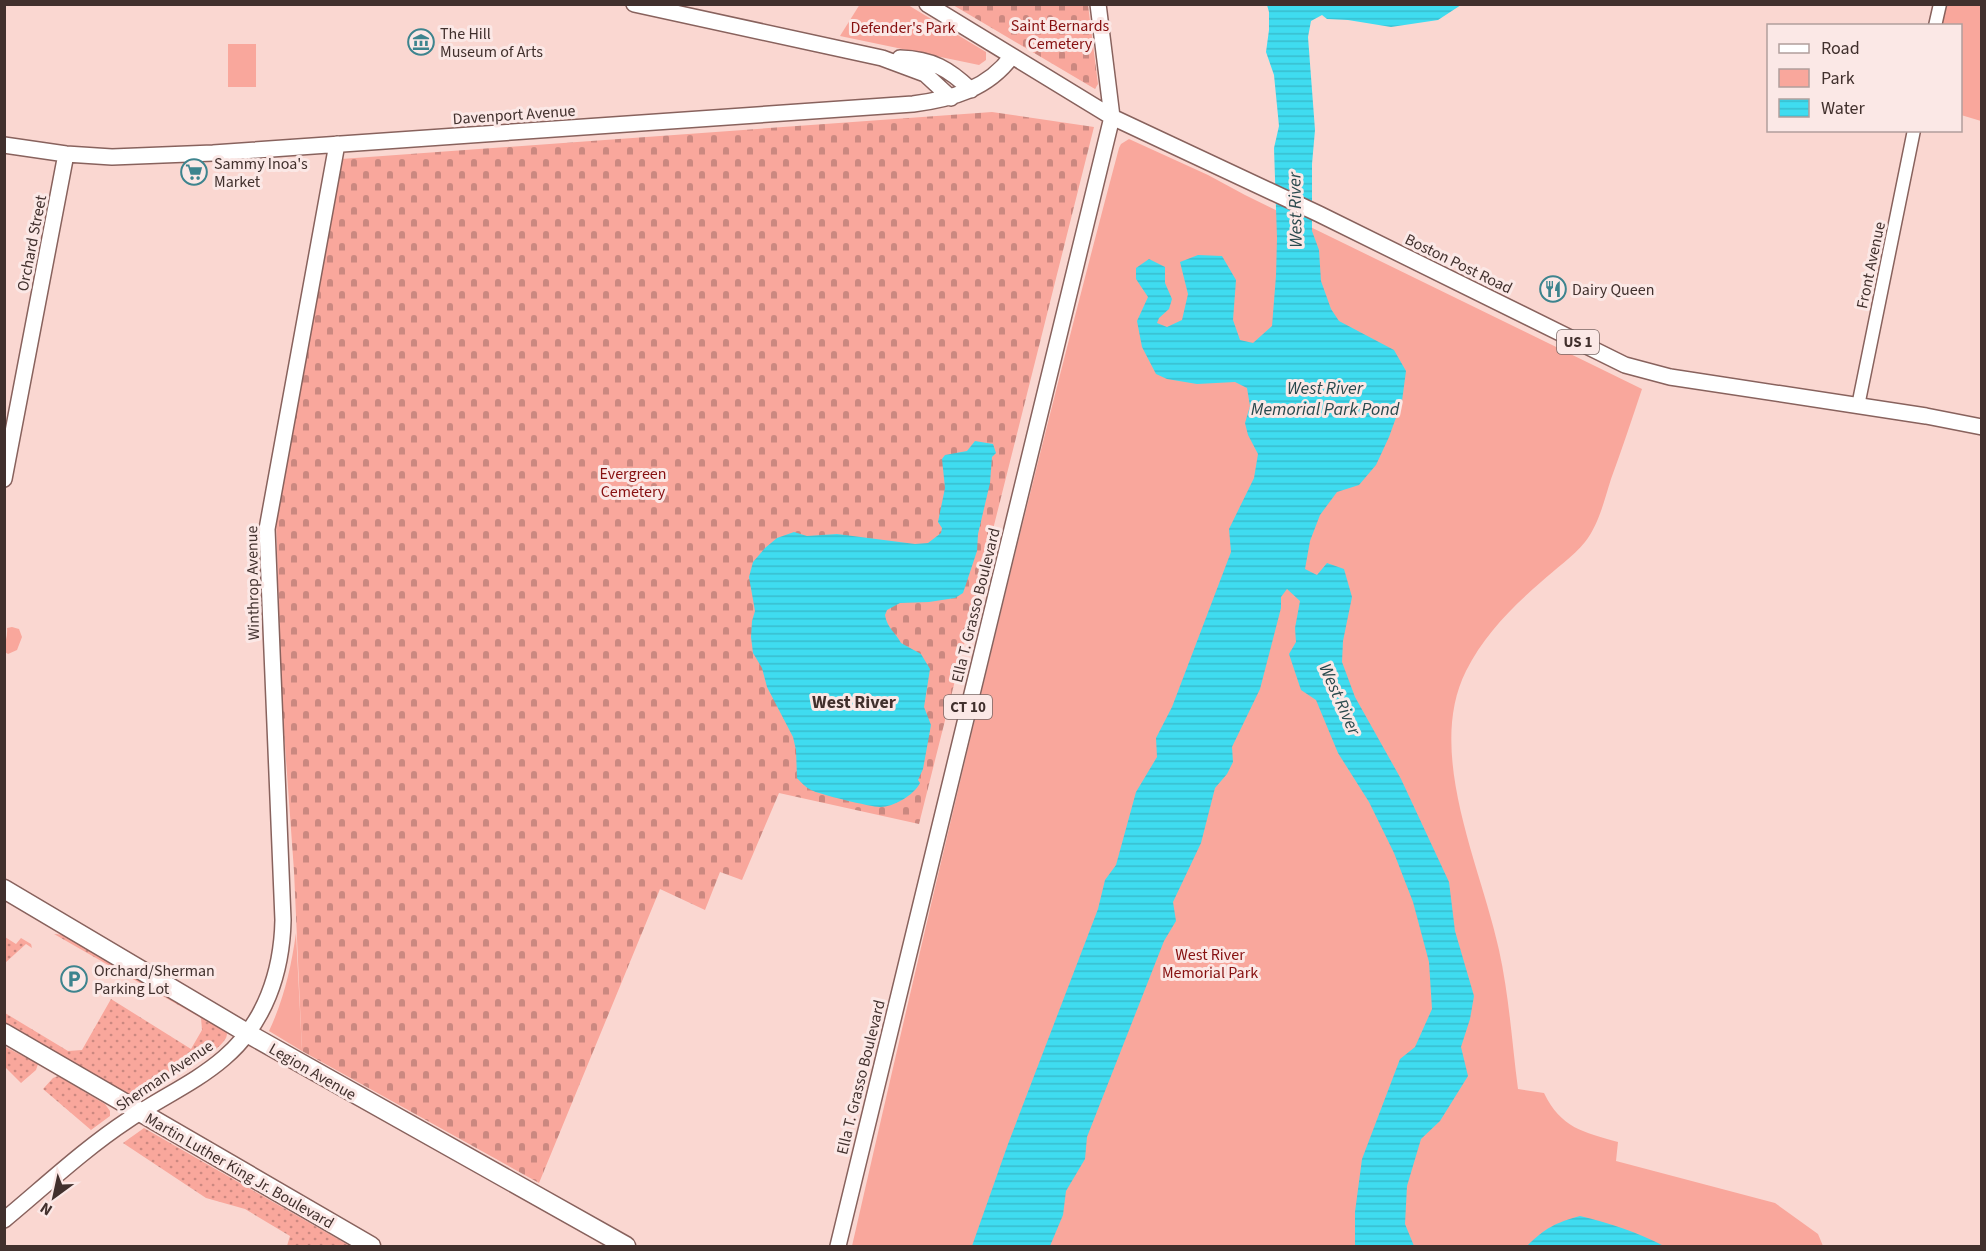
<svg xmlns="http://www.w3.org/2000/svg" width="1986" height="1251" font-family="'Source Sans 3',sans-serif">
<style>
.grass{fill:url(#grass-dots)}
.cemetery{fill:url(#cemetery-stones)}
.park{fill:#f9a79c}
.water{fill:url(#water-rules)}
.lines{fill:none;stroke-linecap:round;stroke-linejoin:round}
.minor-casing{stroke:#88625d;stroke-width:15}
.major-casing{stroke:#88625d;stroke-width:18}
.highway-casing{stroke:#88625d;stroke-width:21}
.minor{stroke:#fff;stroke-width:12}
.major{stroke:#fff;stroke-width:15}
.highway{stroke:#fff;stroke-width:18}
.labels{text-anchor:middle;stroke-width:6;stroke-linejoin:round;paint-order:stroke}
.shield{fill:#fbe8e6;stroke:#796764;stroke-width:1.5}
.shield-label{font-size:15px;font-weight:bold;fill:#41302d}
.park-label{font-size:16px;fill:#871010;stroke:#fbe8e6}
.poi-label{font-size:16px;fill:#41302d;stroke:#fbe8e6;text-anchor:start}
.street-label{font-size:16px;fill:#41302d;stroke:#fbe8e6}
.water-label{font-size:18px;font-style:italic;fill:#29494d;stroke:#fbe8e6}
.neighbourhood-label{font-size:18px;font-weight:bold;fill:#41302d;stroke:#fbe8e6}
</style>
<defs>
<pattern id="grass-dots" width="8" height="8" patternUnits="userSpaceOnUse" patternTransform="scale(1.5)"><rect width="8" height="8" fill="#f9a79c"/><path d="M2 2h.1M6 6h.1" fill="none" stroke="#cb8880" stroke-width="1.8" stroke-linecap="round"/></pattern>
<pattern id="cemetery-stones" width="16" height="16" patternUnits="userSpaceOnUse" patternTransform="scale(1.5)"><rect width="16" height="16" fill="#f9a79c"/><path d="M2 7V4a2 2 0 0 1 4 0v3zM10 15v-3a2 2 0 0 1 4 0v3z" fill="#cb8880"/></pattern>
<pattern id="water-rules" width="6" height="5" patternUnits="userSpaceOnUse" patternTransform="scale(1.5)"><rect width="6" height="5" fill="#3fdcf0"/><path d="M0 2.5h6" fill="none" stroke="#39bdce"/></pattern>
</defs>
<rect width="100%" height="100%" fill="#fad7d1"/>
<path class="grass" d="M54,934L67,935L227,1030C227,1033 227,1036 226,1038C217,1055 158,1085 140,1096L133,1095L131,1098L5,1024V1013L68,1051L82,1050L111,999L191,1049L202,1030L201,1018Z
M5,937L16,944L21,938L31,944L32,948L26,944L5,963Z
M4,1046L38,1064L36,1070L21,1083L5,1067Z
M58,1076L105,1104L110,1111V1116L91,1130L43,1089L53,1078Z
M144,1128L350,1246H287L290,1236L245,1209L206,1198L123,1143Z"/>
<path class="cemetery" d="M953,5H1088L1098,84L1095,89Z
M992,112L1094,127L919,824L779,793L742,880L720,872L705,910L660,889L539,1183L302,1051L294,871L282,704L276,520L341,159Z"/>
<path class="park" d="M860,4L908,5L986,52V60L979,65L840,36Z
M1947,5H1981V121L1961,115L1960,26L1942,25Z
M228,44H256V87H228Z
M1129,139L1208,175L1245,195L1642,389C1632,419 1622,449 1611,479C1604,501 1599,524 1585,542C1573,557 1555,569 1541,582C1511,608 1484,635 1466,671C1425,753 1481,866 1499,950C1509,995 1512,1043 1518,1089L1544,1093C1561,1128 1583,1132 1618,1142L1616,1161L1775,1203L1818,1234L1823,1246H852C936,879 1022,512 1119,148L1121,144Z
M12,627L19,629L22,637L17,650L8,654L5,652C4,643 8,637 7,628Z
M296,933L302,1051L269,1031C284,999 291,968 296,933Z"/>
<path class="water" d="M1267,5H1461L1438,20L1391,27L1348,20L1327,19L1322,15L1311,21L1308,37L1315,130L1312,164V231L1319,250L1321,281L1331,309L1339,321L1394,350L1406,371L1402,401L1389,437L1376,465L1359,485L1337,492L1320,515L1310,541L1305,569L1317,575L1327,563L1344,569L1352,597L1343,641L1342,662L1355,697L1401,779L1449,882L1455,931L1474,996L1470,1019L1461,1047L1468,1076L1440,1121L1421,1139L1407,1186L1405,1224L1414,1246H1355V1212L1362,1159L1400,1059L1415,1047L1432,1009L1429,962L1413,902L1394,853L1369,802L1338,753L1316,700L1301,690L1289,654L1296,642L1295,628L1300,601L1287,589L1281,597V608L1260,689L1232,747L1233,762L1227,774L1215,788L1201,843L1173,902L1176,921L1164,941L1087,1137L1085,1159L1066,1191L1063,1215L1050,1246H972L1008,1144L1098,909L1105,880L1116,865L1136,792L1157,757L1156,738L1172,707L1231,552L1229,529L1254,478L1258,454L1248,435L1245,423L1250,406L1247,388L1235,382L1197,384L1167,379L1156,374L1142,347L1137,321L1148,297L1136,279V268L1149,259L1165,267V283L1172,299L1169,309L1159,318L1157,323L1167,327L1182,320L1188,294L1180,262L1198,255L1222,256L1236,280L1233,320L1240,340L1253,343L1272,326L1276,276L1277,238L1274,148L1279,126L1274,75L1266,52L1269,30V12Z
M975,441L993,444L996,453L992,457L990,483L978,534L977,551L963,593L955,598L929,602L900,603L887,610L885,615C887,628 896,633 901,643L921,654L930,669L924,707L931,725L923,769L918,780L920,783C914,795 894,807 880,807C871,807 818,794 811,790C805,787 801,782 797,778L796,750L793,737L767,687L762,668L753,653L751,637L752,621L755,611L749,577L753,562L765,548L777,538L794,532L807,536L837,534L915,544L928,543L941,533L942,528L938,522L945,488L942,459L945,455L967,451Z
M1580,1216C1610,1223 1637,1232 1664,1246H1527C1545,1228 1555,1223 1580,1216Z"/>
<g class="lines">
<g class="minor-casing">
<path id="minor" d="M1935,26L1940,4
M1858,406L1914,130"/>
</g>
<g class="major-casing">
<path id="major" d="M634,4L882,58L925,74L951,98
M927,4L1112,117L1319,214L1625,365L1670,377L1926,416L1982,427
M900,58C932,59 949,69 971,90
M4,145L66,154L112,157L213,153L913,104C952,99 988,89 1012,56
M4,479L66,154
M4,1220C45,1186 84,1149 128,1120C160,1098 195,1083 224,1058C265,1023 282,972 283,920L267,529L337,144
M838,1246L1112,117L1098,4"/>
</g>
<g class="highway-casing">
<path id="highway" d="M4,889L247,1033L626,1246
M4,1033L371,1246"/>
</g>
<use href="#minor" class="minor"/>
<use href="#major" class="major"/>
<use href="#highway" class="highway"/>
</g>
<defs>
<g id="museum-ring" transform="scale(1.35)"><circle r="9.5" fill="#fbe8e6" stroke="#3d848e" stroke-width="1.5"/><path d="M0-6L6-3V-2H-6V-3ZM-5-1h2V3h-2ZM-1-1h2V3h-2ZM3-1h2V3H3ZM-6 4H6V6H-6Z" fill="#3d848e"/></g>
<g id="supermarket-ring" transform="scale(1.35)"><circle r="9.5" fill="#fbe8e6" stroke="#3d848e" stroke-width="1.5"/><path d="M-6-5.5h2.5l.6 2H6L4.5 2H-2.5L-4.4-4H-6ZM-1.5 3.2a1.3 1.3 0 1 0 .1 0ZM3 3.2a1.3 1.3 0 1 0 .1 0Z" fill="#3d848e"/></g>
<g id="restaurant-ring" transform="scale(1.35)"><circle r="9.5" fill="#fbe8e6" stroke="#3d848e" stroke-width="1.5"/><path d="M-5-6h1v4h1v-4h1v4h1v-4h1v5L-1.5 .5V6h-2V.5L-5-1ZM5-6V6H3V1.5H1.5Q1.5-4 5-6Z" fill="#3d848e"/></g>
<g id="parking-ring" transform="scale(1.35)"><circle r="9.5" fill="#fbe8e6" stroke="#3d848e" stroke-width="1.5"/><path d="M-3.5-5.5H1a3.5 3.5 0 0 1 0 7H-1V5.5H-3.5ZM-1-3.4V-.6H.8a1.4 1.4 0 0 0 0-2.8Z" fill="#3d848e"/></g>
</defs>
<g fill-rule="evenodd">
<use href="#museum-ring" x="421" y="42"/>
<use href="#supermarket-ring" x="194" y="172"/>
<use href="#restaurant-ring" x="1553" y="289"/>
<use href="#parking-ring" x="74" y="979"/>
</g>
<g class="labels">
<g class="shield">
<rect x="1557" y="330" width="42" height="24" rx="4.5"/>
<rect x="944" y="695" width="48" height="24" rx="4.5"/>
</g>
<g class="shield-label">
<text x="1578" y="347">US 1</text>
<text x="968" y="712">CT 10</text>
</g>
<g class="park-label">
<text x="1060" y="31">Saint Bernards<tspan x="1060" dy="18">Cemetery</tspan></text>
<text x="903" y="33">Defender's Park</text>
<text x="633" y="479">Evergreen<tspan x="633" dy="18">Cemetery</tspan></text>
<text x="1210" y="960">West River<tspan x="1210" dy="18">Memorial Park</tspan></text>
</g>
<g class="poi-label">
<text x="440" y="39">The Hill<tspan x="440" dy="18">Museum of Arts</tspan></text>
<text x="214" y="169">Sammy Inoa's<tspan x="214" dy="18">Market</tspan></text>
<text x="1572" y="295">Dairy Queen</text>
<text x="94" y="976">Orchard/Sherman<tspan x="94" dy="18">Parking Lot</tspan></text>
</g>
<g class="street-label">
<text transform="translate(514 114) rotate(-4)" y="6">Davenport Avenue</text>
<text transform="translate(31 243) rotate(-79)" y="6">Orchard Street</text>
<text transform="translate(1459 263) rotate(26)" y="6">Boston Post Road</text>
<text transform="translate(1870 265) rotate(-78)" y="6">Front Avenue</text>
<text transform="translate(252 583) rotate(-91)" y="6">Winthrop Avenue</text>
<text transform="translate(975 605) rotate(-76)" y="6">Ella T. Grasso Boulevard</text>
<text transform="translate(313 1071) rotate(30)" y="6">Legion Avenue</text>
<text transform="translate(164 1075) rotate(-34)" y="6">Sherman Avenue</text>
<text transform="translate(860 1077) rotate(-76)" y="6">Ella T. Grasso Boulevard</text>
<text transform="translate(240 1170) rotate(30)" y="6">Martin Luther King Jr. Boulevard</text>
</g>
<g class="water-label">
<text transform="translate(1295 210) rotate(-91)" y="6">West River</text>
<text x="1325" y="394">West River<tspan x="1325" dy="21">Memorial Park Pond</tspan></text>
<text transform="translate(1340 699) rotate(66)" y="6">West River</text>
</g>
<g class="neighbourhood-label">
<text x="854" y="708">West River</text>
</g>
</g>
<rect width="1986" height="1251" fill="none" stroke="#41302d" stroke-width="12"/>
<rect x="1767" y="24" width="195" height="108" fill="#fbe8e6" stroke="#b19e9c" stroke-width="1.5"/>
<rect x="1779" y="44" width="30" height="9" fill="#ffffff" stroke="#b19e9c" stroke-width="1.5"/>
<text x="1821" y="54" font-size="18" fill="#41302d">Road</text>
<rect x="1779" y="69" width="30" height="18" fill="#f9a79c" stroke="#b19e9c" stroke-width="1.5"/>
<text x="1821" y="84" font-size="18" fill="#41302d">Park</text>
<rect x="1779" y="99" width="30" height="18" fill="url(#water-rules)" stroke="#b19e9c" stroke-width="1.5"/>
<text x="1821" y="114" font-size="18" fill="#41302d">Water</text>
<g transform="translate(54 1197) rotate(213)" stroke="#fbe8e6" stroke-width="4.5" paint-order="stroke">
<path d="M0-4.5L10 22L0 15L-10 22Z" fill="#41302d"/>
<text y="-9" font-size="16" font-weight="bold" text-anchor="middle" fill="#41302d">N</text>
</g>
</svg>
